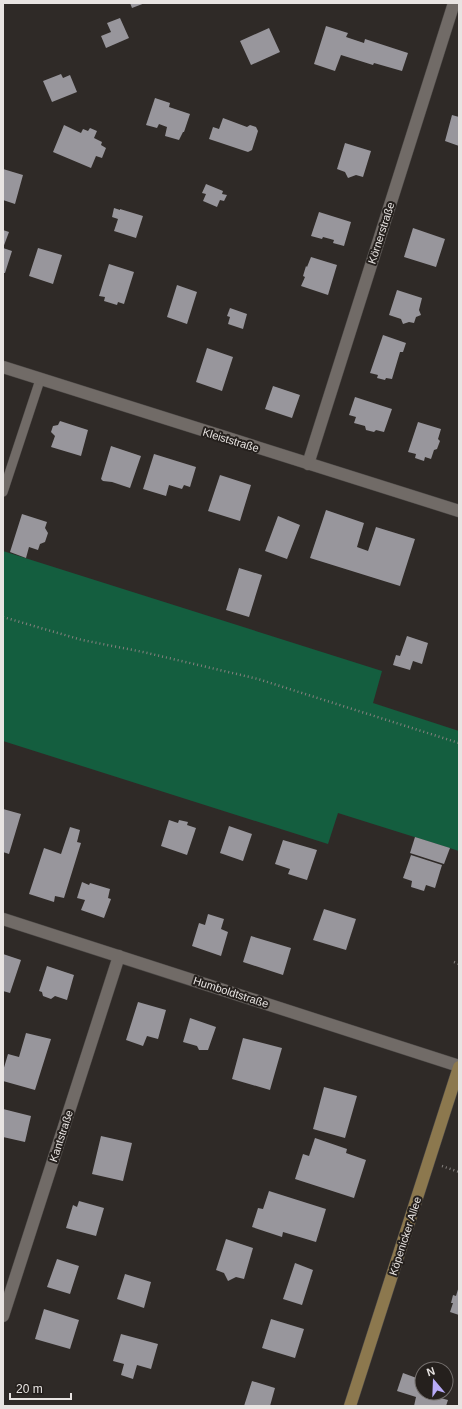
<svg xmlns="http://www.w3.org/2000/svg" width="462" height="1409" font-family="Helvetica,sans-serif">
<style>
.green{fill:#145e3f}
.building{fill:#98969c}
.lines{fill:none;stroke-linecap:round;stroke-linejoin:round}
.lane-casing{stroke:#4d4947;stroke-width:10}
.street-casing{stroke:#4d4947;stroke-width:13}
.secondary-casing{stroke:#4d4947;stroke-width:13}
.path{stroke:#86817f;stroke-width:2.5;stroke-dasharray:1 3;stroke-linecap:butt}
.lane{stroke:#716b67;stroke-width:9}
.street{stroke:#716b67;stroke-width:12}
.secondary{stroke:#8c784e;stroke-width:12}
.labels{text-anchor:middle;stroke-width:4;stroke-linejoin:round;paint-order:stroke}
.street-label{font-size:11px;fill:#e8e4e2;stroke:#25201d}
</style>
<rect width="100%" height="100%" fill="#2f2a27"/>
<path class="green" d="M3,551L382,671L373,703L459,731V851L338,813L328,844L3,741Z"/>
<path class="building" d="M130,3H145L132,8Z
M120,18L129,38L106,48L101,36L111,32L107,23Z
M326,26L348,33L346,37L364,43L365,39L408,53L402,71L374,63L373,65L341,55L335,71L314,64Z
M269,28L280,52L251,65L240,41Z
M61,74L63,78L70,75L77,92L52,102L43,81Z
M155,98L170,103L169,107L190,114L184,132H183L179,140L165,136L167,127L159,124L157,128L146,125Z
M452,115L459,117V146L445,141Z
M223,118L247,127L250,125L256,127L258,131L252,150L248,152L209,139L213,127L219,129Z
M64,125L81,133L83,129L88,131L90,128L97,131L94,138L102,142L101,145L106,148L102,158L96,156L91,168L53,152Z
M345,143L371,151L363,177L356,175L348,178L345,172L337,169Z
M3,169L23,175L15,204L3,200Z
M206,184L223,191L222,194L227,195L224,201L220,200L217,207L203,201L206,194L202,193Z
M114,208L120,210V209L143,216L136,238L114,231L118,219L112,217Z
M319,212L351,222L344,246L333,243L334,240L323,237L322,239L311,236Z
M413,228L445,239L436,267L404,257Z
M3,230L9,232L3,248L12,251L5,273H3Z
M38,248L62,255L53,284L29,276Z
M311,257L337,265L328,295L301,286L305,277L303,276L306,266L307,267Z
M109,264L134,272L124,304L118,302L117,305L104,301L105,297L99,296Z
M177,285L197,292L187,324L167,317Z
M397,290L422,298L419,310L421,315L416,317L414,323L409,322L403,324L401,319L389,315Z
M230,308L247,314L243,329L228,324L230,317L227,316Z
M383,335L406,343L403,352H400L392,379L386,378L385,380L377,378L378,375L370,373Z
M207,348L233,357L222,391L196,382Z
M273,386L300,395L292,418L265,409Z
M355,397L392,409L384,432L376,430L374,432L366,430L365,426L354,423L356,417L349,415Z
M60,421L88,430L81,456L51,447L55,436L51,432L53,426L58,425Z
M418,422L441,429L438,439L440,441L437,449L434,450L431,459L425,457L424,461L415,458L416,454L408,452Z
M111,446L141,456L130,488L112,482L103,481L101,479Z
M154,454L196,467L190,487L184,485L182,489L169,485L166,496L143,489Z
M220,475L251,485L240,521L208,511Z
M326,510L364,523L357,547L368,551L376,527L415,539L400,586L310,558Z
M22,514L47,522L45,528L48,533L45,542L40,544L38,550L29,547L26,558L10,552Z
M278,516L300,525L287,559L265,551Z
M239,568L262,575L249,617L226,610Z
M407,636L428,643L422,664L413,661L410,670L393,665L396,655L400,656Z
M3,809L21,814L9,854L3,852Z
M169,820L178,823L179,820L188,822L187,825L196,828L187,855L161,846Z
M229,826L252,834L243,861L220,853Z
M70,827L80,830L77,842L81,843L64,898L55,896L54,902L29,894L44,848L61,854Z
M415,837L450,848L444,864L410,853Z
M283,840L317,850L307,880L288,874L290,869L275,864Z
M411,855L442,865L435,888L426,885L424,891L411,887L412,881L403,878Z
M82,882L89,885L90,883L110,889L108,898L111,899L104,918L81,910L85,900L77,898Z
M324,909L356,919L346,950L313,940Z
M208,914L224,919L221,929L228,932L221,956L192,946L199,923L205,925Z
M251,936L291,948L283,975L243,962Z
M3,954L21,960L10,993L3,991Z
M47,966L74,975L67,1000L55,996L51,999L43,996L42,992L39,991Z
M138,1002L166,1010L158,1039L147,1036L143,1046L126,1040Z
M190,1018L216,1027L208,1050H199L197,1046L183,1042Z
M26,1033L51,1039L35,1090L3,1081V1071L8,1054L19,1057Z
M243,1038L282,1048L270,1090L232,1079Z
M324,1087L357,1096L345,1138L313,1129Z
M3,1109L31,1116L25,1142L3,1137Z
M101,1136L132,1143L123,1181L92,1174Z
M315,1138L347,1149L346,1153L366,1160L354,1198L295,1179L303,1154L309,1156Z
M269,1191L326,1209L316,1242L283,1232L282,1237L252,1227L258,1208L263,1209Z
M79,1201L104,1208L96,1236L66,1228L73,1205L77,1207Z
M226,1239L253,1248L244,1279L236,1277L228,1281L224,1273L216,1270Z
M57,1259L79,1266L70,1294L47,1287Z
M295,1263L313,1270L302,1305L283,1299Z
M125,1274L151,1282L144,1308L117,1299Z
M459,1286V1315L450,1312L453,1303H451L453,1295L456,1296Z
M44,1309L79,1320L70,1349L35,1339Z
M271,1319L304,1329L295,1358L262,1348Z
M121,1334L158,1344L151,1369L137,1365L133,1379L121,1375L124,1364L113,1361Z
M403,1373L422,1380V1393L448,1400L446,1406H414L416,1397L397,1391Z
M252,1381L275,1388L270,1406H244Z"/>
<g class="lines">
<g class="lane-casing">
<path id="lane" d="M3,492L40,380"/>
</g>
<g class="street-casing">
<path id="street" d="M3,367L459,511
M308,464L454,3
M3,919L459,1066
M3,1316L119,956"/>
</g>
<g class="secondary-casing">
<path id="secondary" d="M350,1406L459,1067"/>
</g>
<path class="path" d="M3,617L82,640L143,652L258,679L459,743
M454,962L459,964
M442,1166L459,1172"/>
<use href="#lane" class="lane"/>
<use href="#street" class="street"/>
<use href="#secondary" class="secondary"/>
</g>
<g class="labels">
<g class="street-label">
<text transform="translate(381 233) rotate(-72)" y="4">Körnerstraße</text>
<text transform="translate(231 440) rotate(17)" y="4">Kleiststraße</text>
<text transform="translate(231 992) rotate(18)" y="4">Humboldtstraße</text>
<text transform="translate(61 1136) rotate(-72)" y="4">Kantstraße</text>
<text transform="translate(405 1236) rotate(-72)" y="4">Köpenicker Allee</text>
</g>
</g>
<rect width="462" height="1409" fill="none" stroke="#e8e4e2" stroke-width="8"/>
<g transform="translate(434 1381) rotate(341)"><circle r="19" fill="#25201d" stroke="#736e6c"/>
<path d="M0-3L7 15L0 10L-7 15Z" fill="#b8abf7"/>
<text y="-6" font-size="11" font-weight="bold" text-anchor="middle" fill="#e8e4e2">N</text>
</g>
<path d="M10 1393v6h61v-6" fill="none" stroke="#e8e4e2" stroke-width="2"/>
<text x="16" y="1393" font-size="12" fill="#e8e4e2" stroke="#25201d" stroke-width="3" paint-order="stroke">20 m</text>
</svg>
